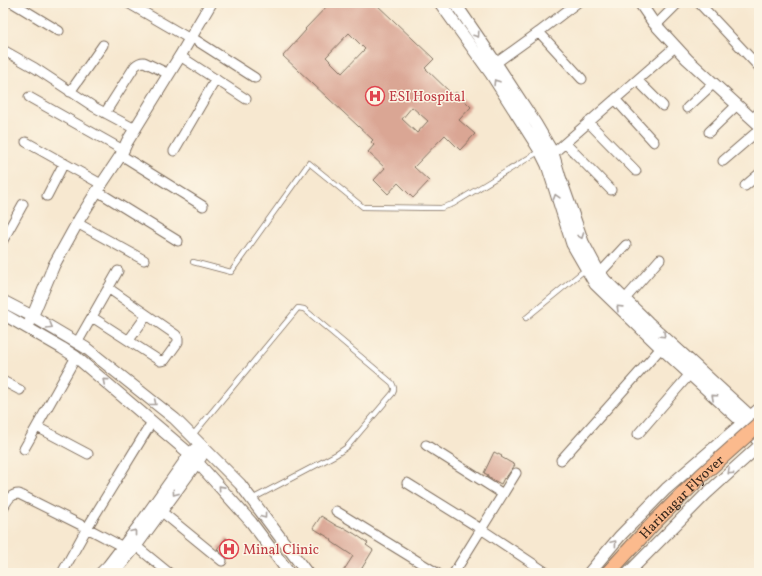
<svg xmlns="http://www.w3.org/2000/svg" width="762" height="576" font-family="Vollkorn,serif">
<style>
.building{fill:#daa694;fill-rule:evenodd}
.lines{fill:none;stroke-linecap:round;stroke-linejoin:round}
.service-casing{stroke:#7d6c5c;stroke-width:6}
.minor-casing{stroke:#7d6c5c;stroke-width:11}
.tertiary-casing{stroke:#7d6c5c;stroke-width:13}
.service{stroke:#fff;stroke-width:4.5}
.minor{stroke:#fff;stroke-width:9}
.tertiary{stroke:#fff;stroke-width:11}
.primary-bridge-casing{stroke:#7d6c5c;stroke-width:16;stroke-linecap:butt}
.primary-bridge{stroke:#fbba8d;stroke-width:14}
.oneway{stroke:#a79f9a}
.labels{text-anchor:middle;stroke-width:3;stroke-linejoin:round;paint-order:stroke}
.health-label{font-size:14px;fill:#be3a42;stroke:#fcf5e5;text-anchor:start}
.street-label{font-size:14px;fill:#3b2a1e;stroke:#fcf5e5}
</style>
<rect width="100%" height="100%" fill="#fcf5e5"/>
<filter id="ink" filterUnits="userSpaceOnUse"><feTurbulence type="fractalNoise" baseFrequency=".025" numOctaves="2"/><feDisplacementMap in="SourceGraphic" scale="8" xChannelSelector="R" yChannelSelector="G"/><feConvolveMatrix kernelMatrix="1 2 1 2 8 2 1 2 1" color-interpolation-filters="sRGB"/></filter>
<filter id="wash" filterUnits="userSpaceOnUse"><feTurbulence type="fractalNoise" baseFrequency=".012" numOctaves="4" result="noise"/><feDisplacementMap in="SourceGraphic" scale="16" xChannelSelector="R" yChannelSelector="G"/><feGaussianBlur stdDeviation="0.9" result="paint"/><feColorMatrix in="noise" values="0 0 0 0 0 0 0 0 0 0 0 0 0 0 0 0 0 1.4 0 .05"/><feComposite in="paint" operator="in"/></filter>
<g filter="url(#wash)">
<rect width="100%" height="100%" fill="#f7e8d0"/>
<g id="blocks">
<path class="building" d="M330,3H375L434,59L425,68L453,95L456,92L471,107L459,120L475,134L460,150L445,135L414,167L429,181L413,198L398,183L388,194L374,180L385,168L368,152L374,145L371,142L373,140L283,56L306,30L305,29ZM349,33L365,49L342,73L326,57ZM412,107L428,121L417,133L402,119Z
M494,452L502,456L501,457L515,465L505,479L504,478L501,484L487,477L488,475L484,473Z
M321,516L337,526L342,528L343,527L355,534L368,543L366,545L373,550L359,573H342L353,556L332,542L331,539L313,528Z
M226,538L238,548L228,559L217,549Z"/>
</g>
</g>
<g filter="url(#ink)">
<use href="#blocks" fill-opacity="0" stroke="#7d6c5c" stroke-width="1"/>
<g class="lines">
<g class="service-casing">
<path id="service" d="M193,262L231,272L309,163L363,207L441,208L453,204L540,151
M526,318L586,269
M192,436L298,308L304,309L392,383C394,387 395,389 393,393L347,447L337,454L326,460L252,499"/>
</g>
<g class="minor-casing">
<path id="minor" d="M13,3L59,31
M128,3L190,39
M699,3L759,67
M656,25L678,3
M539,32L582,79
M191,37L255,78
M3,50L35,68L94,107L135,129
M180,56L246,99
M496,63L539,32L577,3
M637,80L663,106
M70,92L103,45
M29,97L123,150
M615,99L654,142
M687,108L714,83
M105,113L135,66C138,63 140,62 144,62L169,74
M753,119L759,112
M588,122L636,171
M709,132L737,105
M26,142L101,184
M565,143L611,190
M174,151L216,79
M121,155L203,206
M549,157L676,46
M723,161L759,130
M745,186L759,174
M97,191L178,241
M47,196L64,163
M77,223L144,260
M3,240L23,204
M600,273L626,245
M625,299L660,259
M92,317L160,361L165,360L178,342V338L176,335L108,288
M129,340L147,315
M77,343L118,271
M3,381L20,390
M37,427L88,454
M638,434L690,374
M426,445L503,494
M24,449L76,357
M561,460L661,348
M407,483L481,529L547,573
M3,508C7,501 10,494 19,494L87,528L123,547
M336,511L437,573
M162,512L222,561
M136,546L169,573
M62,573L87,528L152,422
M454,573L516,473"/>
</g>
<g class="tertiary-casing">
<path id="tertiary" d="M440,3L491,74L540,151L547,165L572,244L595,284L661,348L743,423L759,442
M455,3L496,63L536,124L553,153L560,177L583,242L598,270L605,280L648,322L759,424
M640,3L653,22L687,59L759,125
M3,301L32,316L86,348L175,419L240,484L307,573
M3,314L62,348L76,357L190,454L251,522L289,573
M30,322L54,265L80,218L97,191L121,155L127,142L180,56L211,3
M101,573L108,566L141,523L190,454L195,449
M114,573L136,546L201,457
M589,573L620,536L666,489L759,409
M628,573L706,494L759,446"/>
</g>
<use href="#service" class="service"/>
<use href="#minor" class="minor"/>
<use href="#tertiary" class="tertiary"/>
<g class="primary-bridge-casing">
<g id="primary-bridge">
<path id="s1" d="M608,573L652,525L702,475L759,424"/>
</g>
</g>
<use href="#primary-bridge" class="primary-bridge"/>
</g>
<defs><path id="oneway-chevron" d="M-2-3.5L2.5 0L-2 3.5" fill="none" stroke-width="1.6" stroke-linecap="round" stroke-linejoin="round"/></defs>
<g class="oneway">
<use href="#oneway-chevron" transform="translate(477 35) rotate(56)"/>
<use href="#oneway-chevron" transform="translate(496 82) rotate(-122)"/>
<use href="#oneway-chevron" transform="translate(556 197) rotate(-107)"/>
<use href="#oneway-chevron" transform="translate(581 236) rotate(70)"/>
<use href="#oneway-chevron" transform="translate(619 308) rotate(-136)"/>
<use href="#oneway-chevron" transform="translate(50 326) rotate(30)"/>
<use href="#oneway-chevron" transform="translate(663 335) rotate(43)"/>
<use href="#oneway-chevron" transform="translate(105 381) rotate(-140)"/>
<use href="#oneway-chevron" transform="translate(714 397) rotate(-138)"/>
<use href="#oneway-chevron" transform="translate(154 403) rotate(39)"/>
<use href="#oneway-chevron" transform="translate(730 472) rotate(137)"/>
<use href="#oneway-chevron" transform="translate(221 488) rotate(-132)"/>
<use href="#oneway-chevron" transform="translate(175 493) rotate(126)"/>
<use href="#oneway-chevron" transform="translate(264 516) rotate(53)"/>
<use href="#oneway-chevron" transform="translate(134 532) rotate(-52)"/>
<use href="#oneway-chevron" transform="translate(614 543) rotate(-50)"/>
</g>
</g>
<defs>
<g id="hospital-ring" transform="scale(1)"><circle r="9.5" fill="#fcf5e5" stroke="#e0444e" stroke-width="1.5"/><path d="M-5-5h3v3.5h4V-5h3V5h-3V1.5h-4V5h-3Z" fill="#e0444e"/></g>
</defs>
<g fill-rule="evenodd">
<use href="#hospital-ring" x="375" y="96"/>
<use href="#hospital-ring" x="229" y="549"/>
</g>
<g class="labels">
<g class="health-label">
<text x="389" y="101">ESI Hospital</text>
<text x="243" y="554">Minal Clinic</text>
</g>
<g class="street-label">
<text dy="5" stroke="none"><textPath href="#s1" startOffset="106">Harinagar Flyover</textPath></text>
</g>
</g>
<rect width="762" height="576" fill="none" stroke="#fcf5e5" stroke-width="16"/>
</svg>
